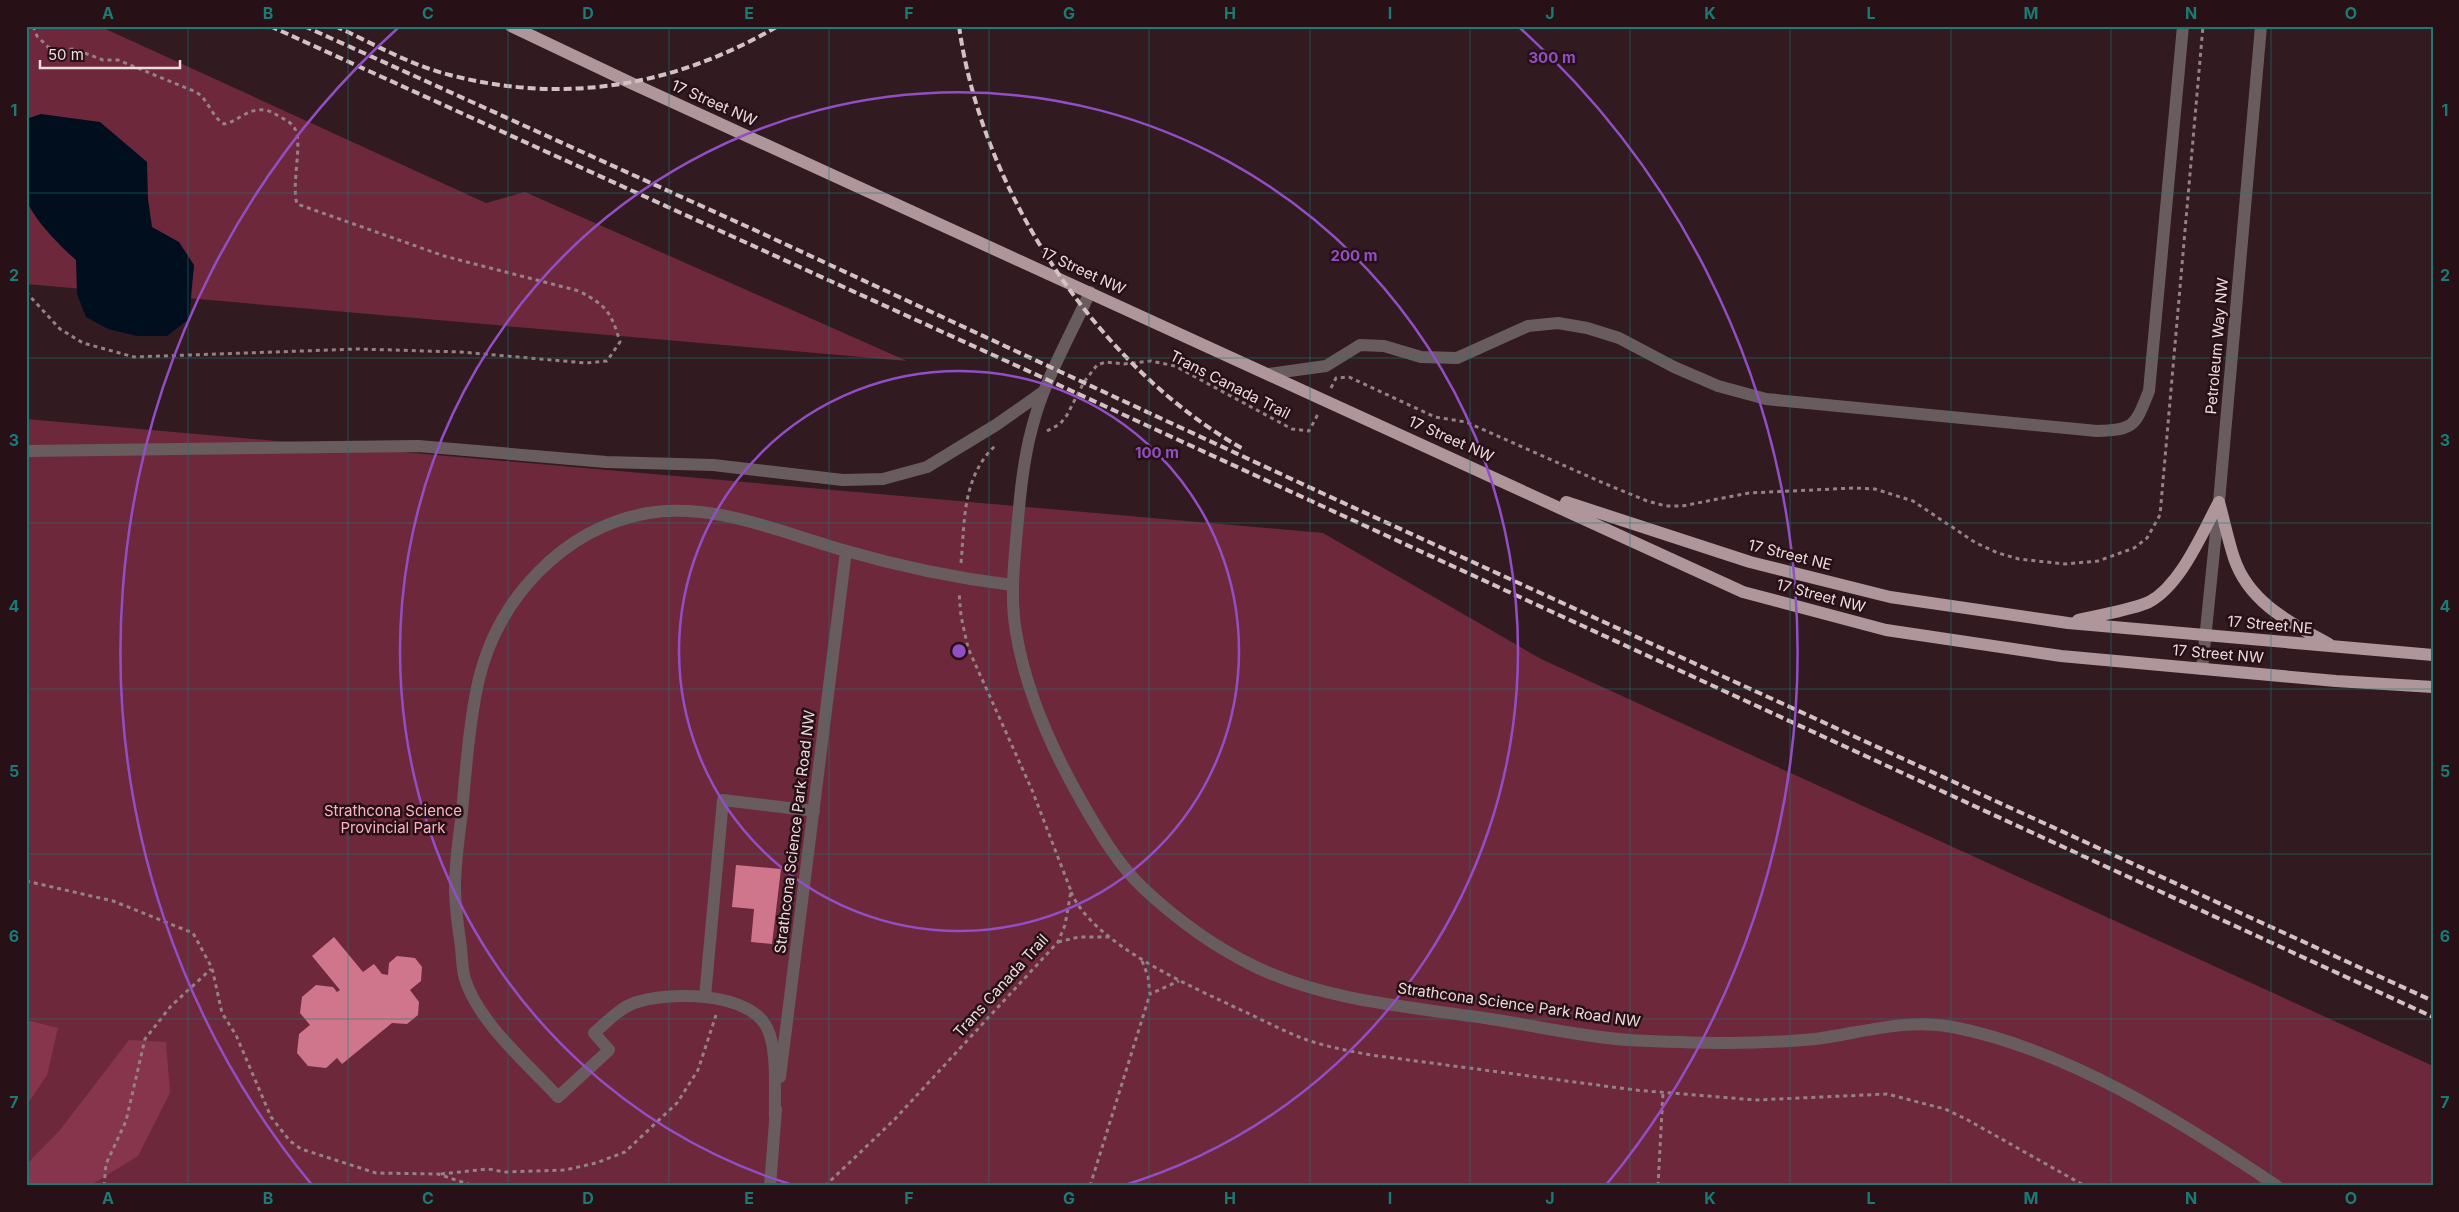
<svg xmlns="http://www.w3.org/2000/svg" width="2459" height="1212" font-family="Inter,sans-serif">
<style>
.green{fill:#6e283c}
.forest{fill:#87354c}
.water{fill:#000e1e}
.building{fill:#d0768c}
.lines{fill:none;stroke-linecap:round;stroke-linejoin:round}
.path{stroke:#948285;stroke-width:3;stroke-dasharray:4 4;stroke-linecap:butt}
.minor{stroke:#695c5e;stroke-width:12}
.major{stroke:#af969b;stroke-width:12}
.rail{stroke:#d3c2c4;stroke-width:4;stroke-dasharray:8 4;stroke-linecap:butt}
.grid{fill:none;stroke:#1a7b74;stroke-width:1;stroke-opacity:0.55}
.ring{fill:none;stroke:#924fc5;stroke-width:2.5}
.labels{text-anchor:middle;stroke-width:5;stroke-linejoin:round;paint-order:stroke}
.street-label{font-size:15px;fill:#ecdcde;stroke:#271117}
.park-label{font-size:15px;fill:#fcb3c3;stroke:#271117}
.centre{fill:#924fc5;stroke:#271117;stroke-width:2.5}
.ring-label{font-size:15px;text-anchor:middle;font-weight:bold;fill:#924fc5;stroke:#271117;stroke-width:5;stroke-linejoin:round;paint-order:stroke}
.neatline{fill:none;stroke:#1a7b74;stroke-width:2}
.grid-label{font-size:16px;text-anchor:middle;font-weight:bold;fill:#1a7b74}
</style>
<rect width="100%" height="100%" fill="#311b20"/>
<path class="green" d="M26,26H99L486,203L525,192L907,361L26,284Z
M26,419L1323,533L1541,659L2433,1066V1186H26Z"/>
<path class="forest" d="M26,1020L58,1028L47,1075L26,1106Z
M129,1040L166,1042L170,1093L138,1156L89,1186H26V1165L60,1130Z"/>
<path class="water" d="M41,114L100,122L147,162L148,199L152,227L179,242L194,265L189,319L167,336H137L108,329L86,317L77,294L76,260C62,248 29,215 26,197C23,172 26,144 26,119Z"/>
<path class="building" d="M736,865L781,869L772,944L751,942L754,909L732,907Z
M334,937L363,972L374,964L382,974L388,975L389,963L397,956L415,958L422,967L421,981L410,990L419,1002L418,1015L407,1024L392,1023L342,1064L337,1058L326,1068L308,1066L297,1053L299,1034L310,1025L300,1013L302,997L316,985L333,987L337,992L340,990L312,956Z"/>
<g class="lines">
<path class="path" d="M26,292L60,329L83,343L134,357L358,349L461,352L586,363L607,361L620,342C611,312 607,306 579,291L444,256L297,204C291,185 303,141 295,129C292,123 286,120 280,117C274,113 267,109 259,110C247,110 236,122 224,124C211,116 209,100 196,92L118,60H103L74,49L58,50L48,47L37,36L33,26
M1331,388L1336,378L1349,377L1435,417L1466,422L1601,482L1647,501L1666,506H1682L1749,493L1854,488L1875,489L1913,501L1976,543L1998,553L2019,559L2065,564L2098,561L2134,548L2147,538L2160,515L2203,26
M1047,431L1060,424L1067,415L1084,382L1097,365L1106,362L1124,364L1151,361L1175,366L1292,429L1309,431L1318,414
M961,563C965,519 962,476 997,444
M26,881L113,901L193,933L212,968L222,1013L236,1035L271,1117L290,1141L301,1149L376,1173L438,1174L474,1186
M1071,892C1093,944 1192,987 1241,1010C1263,1020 1285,1032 1307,1040C1328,1047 1349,1051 1371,1055L1635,1090L1756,1100L1887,1094L1945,1109L1966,1119L2085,1186
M1058,942L1079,937H1111
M1142,961L1148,976L1150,994L1179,981
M441,1174L488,1169L505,1172L565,1170L596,1163L625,1152L677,1103L698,1070L716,1015
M104,1186L106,1164L126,1121L145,1039L171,1006L211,969
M825,1186L894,1120L1058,942L1065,925L1071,891L1032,790L968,648L961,616L959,592
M1090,1186L1150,994
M1658,1186L1663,1092"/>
<path class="minor" d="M1090,292C1070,337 1044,380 1032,428C1023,461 1020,496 1017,530C1014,564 1010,598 1016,632C1026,693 1052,750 1083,804C1100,833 1117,863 1142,887C1176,919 1214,947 1256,967C1328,1002 1413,1007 1491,1019C1536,1026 1583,1037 1629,1040C1690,1043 1754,1045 1815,1039C1861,1033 1906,1018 1953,1027C2069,1050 2180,1121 2277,1186
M1268,374L1326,366L1360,345L1384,346L1421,357L1457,358L1528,326L1558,323L1587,328L1619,338L1674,367L1718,386L1766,399L2097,431C2136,430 2135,425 2149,391L2183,26
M26,451L418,446L606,462L713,465L843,480L883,479L927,467L996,425L1043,392
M2202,669L2219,502L2261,26
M705,997L723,800L814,811
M780,1077L846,551
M775,1118C774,1093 778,1053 768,1030C752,991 667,991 634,1003C618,1009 606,1023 594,1033L609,1050L558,1097C527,1063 479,1023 465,979C462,969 462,957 461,947C458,927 455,907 455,887C455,862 459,837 462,812C466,769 469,725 478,683C497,599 563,528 648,513C714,502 780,532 843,550C898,566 955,578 1012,585
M770,1186L776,1109"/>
<path class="major" d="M511,26L631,83L1743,592L1886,630L2061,656L2336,681L2433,687
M1566,502L1750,562L1890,597L2068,623L2433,655
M2219,502C2224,520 2228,540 2234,558C2249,603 2291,623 2329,644
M2078,620C2098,615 2132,610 2149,602C2181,585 2202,533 2219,502"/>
<path class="rail" d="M270,26L1048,380L2433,1017
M304,26L759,232L1324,494L2433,1001
M335,26C372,43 410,65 450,75C566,105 675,86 778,26
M959,26C982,192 1098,368 1245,450"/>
</g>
<path class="grid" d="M188,26V1186M348,26V1186M508,26V1186M669,26V1186M829,26V1186M989,26V1186M1149,26V1186M1310,26V1186M1470,26V1186M1630,26V1186M1790,26V1186M1951,26V1186M2111,26V1186M2271,26V1186M26,193H2433M26,358H2433M26,523H2433M26,689H2433M26,854H2433M26,1019H2433"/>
<g class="ring">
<circle cx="959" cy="651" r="280"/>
<path d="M796 1186A559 559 0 1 1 1122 1186"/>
<path d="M312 1185A839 839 0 0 1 398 28M1520 28A839 839 0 0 1 1606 1185"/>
</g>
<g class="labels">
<g class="street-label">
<text transform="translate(714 103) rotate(24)" y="5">17 Street NW</text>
<text transform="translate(1083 271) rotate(25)" y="5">17 Street NW</text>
<text transform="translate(2217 346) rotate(-85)" y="5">Petroleum Way NW</text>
<text transform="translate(1230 385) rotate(27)" y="5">Trans Canada Trail</text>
<text transform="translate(1451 439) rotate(24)" y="5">17 Street NW</text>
<text transform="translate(1790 555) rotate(14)" y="5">17 Street NE</text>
<text transform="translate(1821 596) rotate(15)" y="5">17 Street NW</text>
<text transform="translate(2270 625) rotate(5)" y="5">17 Street NE</text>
<text transform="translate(2218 654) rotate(5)" y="5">17 Street NW</text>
<text transform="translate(795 832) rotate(-83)" y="5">Strathcona Science Park Road NW</text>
<text transform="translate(1001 986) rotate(-48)" y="5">Trans Canada Trail</text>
<text transform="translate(1519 1005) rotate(8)" y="5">Strathcona Science Park Road NW</text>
</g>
<g class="park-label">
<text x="393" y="816">Strathcona Science<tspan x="393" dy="17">Provincial Park</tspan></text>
</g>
</g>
<circle cx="959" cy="651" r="8" class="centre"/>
<g class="ring-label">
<text x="1552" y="63">300 m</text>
<text x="1354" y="261">200 m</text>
<text x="1157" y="458">100 m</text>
</g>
<rect width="2459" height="1212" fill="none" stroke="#271117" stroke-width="55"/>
<path d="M40 60v8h140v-8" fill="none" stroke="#ecdcde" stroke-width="2.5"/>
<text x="48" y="60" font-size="15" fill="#ecdcde" stroke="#271117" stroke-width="4" paint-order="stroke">50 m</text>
<rect x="28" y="28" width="2404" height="1156" class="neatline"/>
<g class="grid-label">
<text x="108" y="19">A</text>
<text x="268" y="19">B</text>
<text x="428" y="19">C</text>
<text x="588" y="19">D</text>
<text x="749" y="19">E</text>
<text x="909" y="19">F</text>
<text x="1069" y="19">G</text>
<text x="1230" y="19">H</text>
<text x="1390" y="19">I</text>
<text x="1550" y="19">J</text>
<text x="1710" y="19">K</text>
<text x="1871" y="19">L</text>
<text x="2031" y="19">M</text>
<text x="2191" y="19">N</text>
<text x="2351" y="19">O</text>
<text x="14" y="116">1</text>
<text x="2445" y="116">1</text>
<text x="14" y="281">2</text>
<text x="2445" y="281">2</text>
<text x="14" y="446">3</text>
<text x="2445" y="446">3</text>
<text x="14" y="612">4</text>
<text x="2445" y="612">4</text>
<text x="14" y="777">5</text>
<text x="2445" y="777">5</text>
<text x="14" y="942">6</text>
<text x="2445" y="942">6</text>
<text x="14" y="1108">7</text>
<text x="2445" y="1108">7</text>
<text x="108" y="1204">A</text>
<text x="268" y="1204">B</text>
<text x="428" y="1204">C</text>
<text x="588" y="1204">D</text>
<text x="749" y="1204">E</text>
<text x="909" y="1204">F</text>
<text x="1069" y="1204">G</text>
<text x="1230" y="1204">H</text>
<text x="1390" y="1204">I</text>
<text x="1550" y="1204">J</text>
<text x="1710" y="1204">K</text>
<text x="1871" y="1204">L</text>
<text x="2031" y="1204">M</text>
<text x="2191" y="1204">N</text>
<text x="2351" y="1204">O</text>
</g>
</svg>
